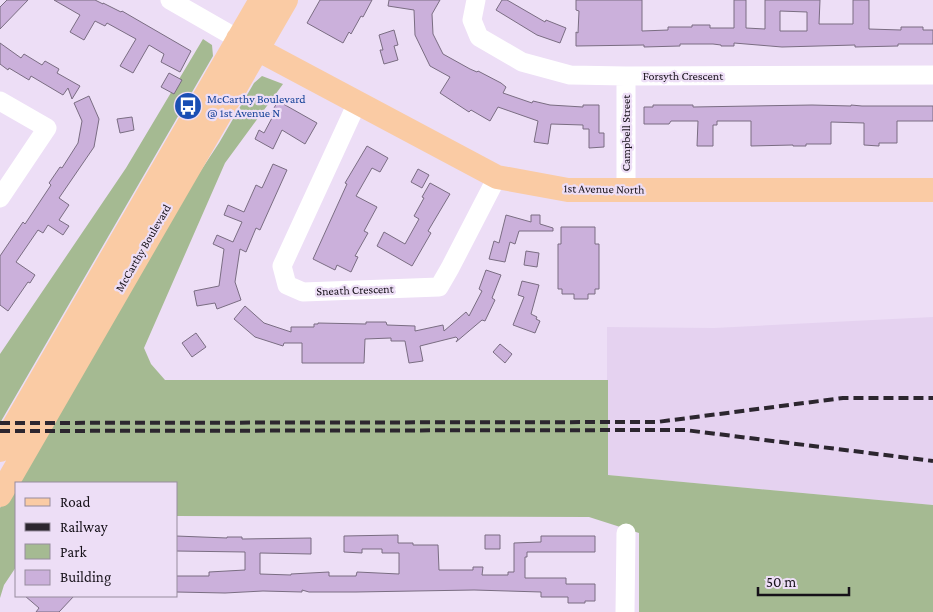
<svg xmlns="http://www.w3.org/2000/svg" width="933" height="612" font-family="'Crimson Pro',serif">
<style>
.built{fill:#e5d2f0}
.green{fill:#a5ba92}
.building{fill:#cbb0db;stroke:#7a6d82;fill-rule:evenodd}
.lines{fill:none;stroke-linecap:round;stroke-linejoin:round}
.minor{stroke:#fff;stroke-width:19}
.major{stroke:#facba4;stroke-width:24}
.rail{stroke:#2c262f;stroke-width:4;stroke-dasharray:10 5;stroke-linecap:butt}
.labels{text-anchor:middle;stroke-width:4.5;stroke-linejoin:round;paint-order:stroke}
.street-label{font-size:12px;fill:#161119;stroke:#eddef6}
.transit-label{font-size:12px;fill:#164399;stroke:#eddef6;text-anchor:start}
</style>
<rect width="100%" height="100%" fill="#eddef6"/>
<path class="built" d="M933,317V505L607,475V327L714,328Z"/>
<path class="green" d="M203,39L212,45L213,56L0,423V354L126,168Z
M262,76L283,84L225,163L144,348L151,364L165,380H608V475L933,505V612H639V533L589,517L176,516V483H16V567L4,585L0,598V508L134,272L219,143L254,83Z"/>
<path class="building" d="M7,0H28L0,29V7Z
M54,0H95L103,4V3L121,12L122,11L191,51L180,72L161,62L164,54L149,45L133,73L120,66L136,39L107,23L105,26L95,21L84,40L70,32L80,15Z
M320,0H372L363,17L361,16L351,34L349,32L343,43L307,23Z
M389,0H440L432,14L433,34L443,54L470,69L477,72L478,71L501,83L506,87L503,93L532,103L533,101L550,105L583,107V105H599V133H604V147L589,148V129H583V125L551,124L548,144L534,142L538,121L498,107L490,121L471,110L469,112L440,93L450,77L430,66L415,35L414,10L388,6Z
M502,0H507L545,22L546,20L566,28L560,43L537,35L496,10Z
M576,0H642V31L668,30V27H692V25H710V28H734V0H746V28L765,29V0H820L819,24H853V0H869V29L901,30V27H923V30H933V44H898V46L855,47V45L782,47L734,43V46H721V45L713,44H680V46L644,47V45L576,46V32L578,33L579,11L576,10ZM780,11L807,12V31H780Z
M394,30L398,45L394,46L398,60L384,64L380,50H383L379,35Z
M0,43L21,58L24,54L42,65L45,61L59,69L57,73L80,86L72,99L68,88L63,95L31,76L29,80L9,68L8,70L0,64Z
M169,73L182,80L174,94L161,87Z
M89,96L99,119L94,147L59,198L69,205L59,220L69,226L63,235L48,225L43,233L38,230L16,262L35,275L30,283L28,282L8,311L0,305V256L23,222L25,224L51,185L49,183L60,167L62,168L78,143L82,121L74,103Z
M278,101L317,123L305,144L282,130L273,149L255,139L259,130L264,133L273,116L270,115Z
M653,105H693V107L812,105L851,106V105L862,106H933V121H897V143H879V146L864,145V123L831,122V144H806V146H793V145L751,146V121H717V125H713V146H697L698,121H671L669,124H644V107H653Z
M132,117L134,130L120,133L117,119Z
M367,146L388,158L380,172L372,168L356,196L377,207L364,231L368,233L355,256L358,257L351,272L337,265L335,270L313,259L347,184L345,183Z
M273,164L287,170L260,230L256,228L246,252L240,249L235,282L241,300L217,309L215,303L197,306L194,291L219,286L224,249L213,244L217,235L233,242L242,222L224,215L228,205L244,212L256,185L262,188Z
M418,169L429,175L422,188L411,182Z
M430,183L450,194L428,231L431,233L412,266L377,246L384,232L405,244L419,219L414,216L424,198L422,197Z
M506,215L531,222V215H540V224L553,228V231H519L515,244L510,242L505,262L489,259L494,241L499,243Z
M561,227H595V244H599V289H595V294H588V299H574V294H562V289H558V244H561Z
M526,251L539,253L537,267L524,265Z
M486,270L501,275L492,298L495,300L485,321L482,320L456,342L458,339L456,337L420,346L423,361L409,363L405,341H391V338L365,339L364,363H302V343H284L283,346L255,337L234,319L245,306L264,323L291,332V327H314V324H318V323L366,324V322H386L387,325L415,326V331L443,325L444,331L466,312L469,316L482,291L479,289Z
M522,281L539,285L531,314L537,317L536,319L540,321L535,333L513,325L524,297L518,295Z
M196,333L206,347L192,357L182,343Z
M500,344L512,354L505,363L493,352Z
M398,535V543H413V545H438L439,570H473V567H483L482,575H508V572H514V543L541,542V536H595V552H527V557H525V578H566V584H595V601H585V603H568V597H541V592L474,590L356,592H309L302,590V592L263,591L225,593L176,592V576H209V572L245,570V552L176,551V536L227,538V537H242V539L311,538V554L260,553V574L291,575V574L329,572V576H356L357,572L399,574V553H382V549H362V553L344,552V536Z
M485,535H500V549H485Z
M25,596H74L59,612H36L39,608Z"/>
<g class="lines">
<path class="minor" d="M170,0L238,39
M476,0L472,20L479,37L522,62L570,75L626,76L933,75
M0,101L47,128L0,198
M357,103L282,266L287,285L303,292L439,287L450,268L497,177
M626,190V76
M625,612L626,533"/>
<path class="major" d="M238,39L497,177L568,190H933
M0,450L261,0
M0,495L286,0"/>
<path class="rail" d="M0,423L657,422L843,398H933
M0,431L685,430L933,461"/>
</g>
<defs>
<g id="bus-disc" transform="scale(1.4375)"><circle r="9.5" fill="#1a4fb4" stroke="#eddef6"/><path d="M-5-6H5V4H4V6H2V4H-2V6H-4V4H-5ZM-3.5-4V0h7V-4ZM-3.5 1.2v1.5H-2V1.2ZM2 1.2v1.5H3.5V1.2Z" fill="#fff"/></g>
</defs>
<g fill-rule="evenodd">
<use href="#bus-disc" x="188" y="106"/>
</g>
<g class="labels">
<g class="street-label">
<text x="683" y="80">Forsyth Crescent</text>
<text transform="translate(626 133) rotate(-90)" y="4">Campbell Street</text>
<text transform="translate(604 189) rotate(1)" y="4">1st Avenue North</text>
<text transform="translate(143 248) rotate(-60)" y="4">McCarthy Boulevard</text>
<text transform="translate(355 290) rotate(-2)" y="4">Sneath Crescent</text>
</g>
<g class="transit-label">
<text x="207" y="103">McCarthy Boulevard<tspan x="207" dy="14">@ 1st Avenue N</tspan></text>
</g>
</g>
<rect x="15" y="482" width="162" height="115" fill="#eddef6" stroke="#978c9e"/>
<rect x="25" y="498" width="25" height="8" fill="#facba4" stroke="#978c9e"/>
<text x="60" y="507" font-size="15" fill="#161119">Road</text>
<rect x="25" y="523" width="25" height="8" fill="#2c262f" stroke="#978c9e"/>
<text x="60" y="532" font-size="15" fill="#161119">Railway</text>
<rect x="25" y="544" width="25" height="15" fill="#a5ba92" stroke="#978c9e"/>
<text x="60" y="557" font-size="15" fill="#161119">Park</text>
<rect x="25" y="570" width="25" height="15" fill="#cbb0db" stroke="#978c9e"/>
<text x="60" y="582" font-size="15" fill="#161119">Building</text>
<path d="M758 587v8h91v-8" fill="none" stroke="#161119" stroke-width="2.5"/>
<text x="766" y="587" font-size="15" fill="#161119" stroke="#eddef6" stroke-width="4" paint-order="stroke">50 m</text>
</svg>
